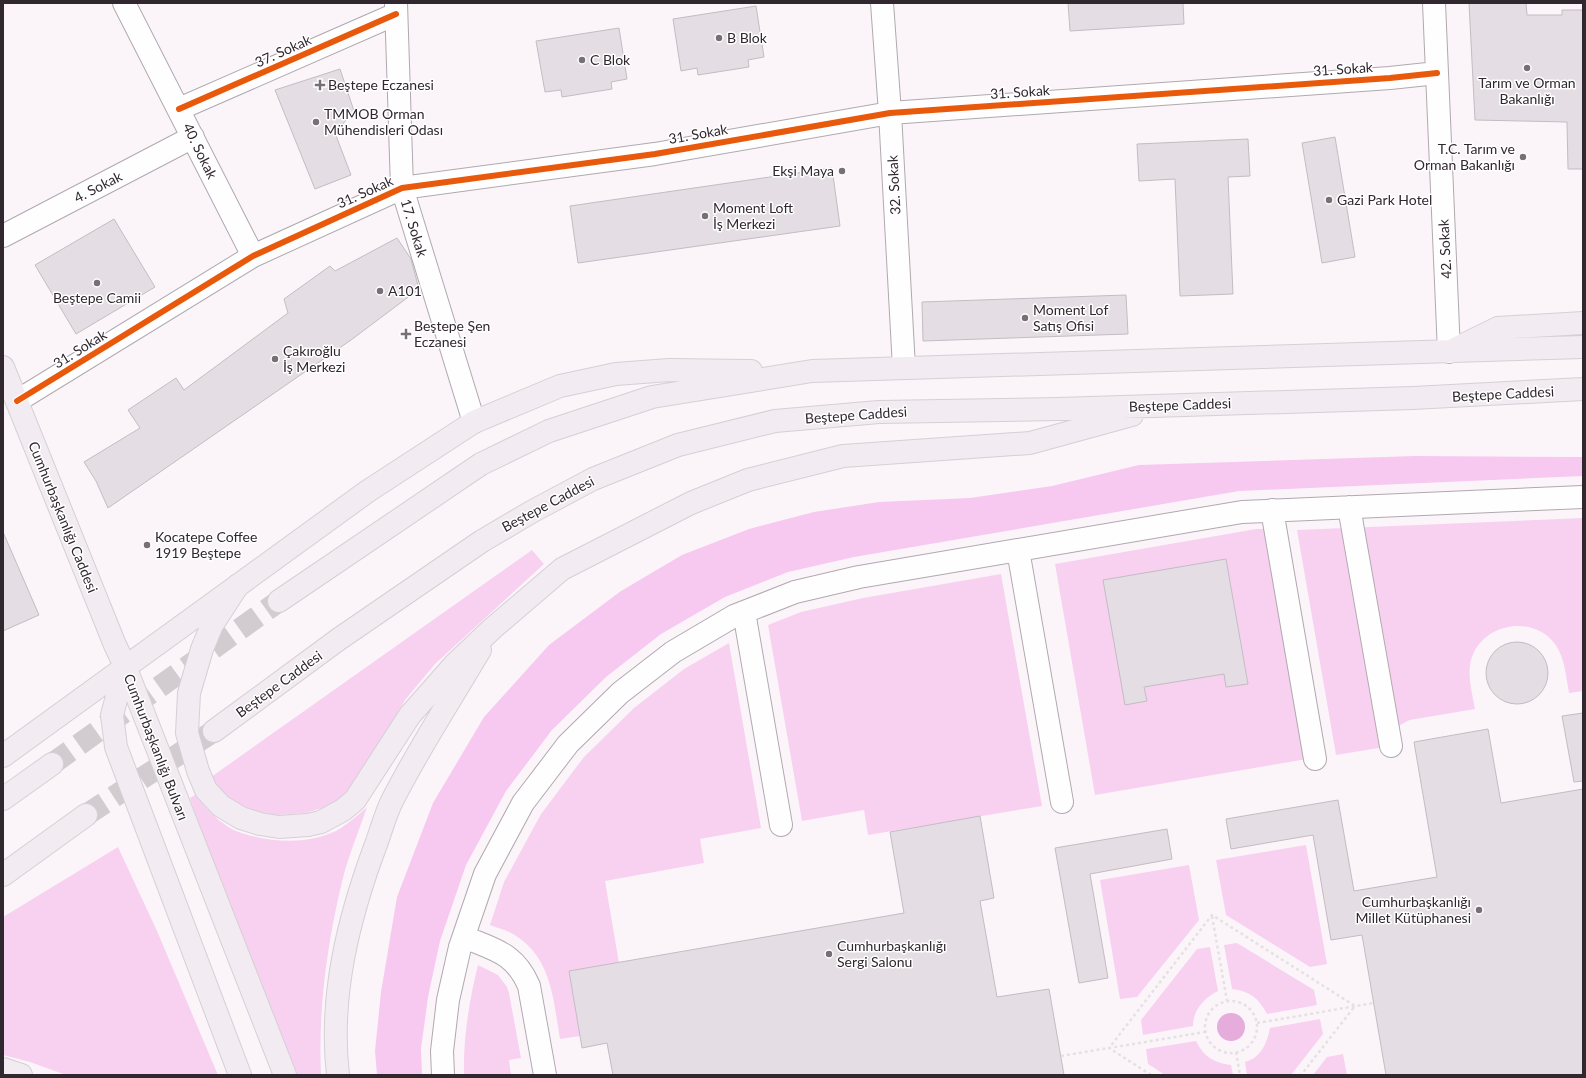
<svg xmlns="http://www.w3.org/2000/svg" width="1586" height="1078" font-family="Lato,sans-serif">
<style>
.green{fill:#f8d1f1;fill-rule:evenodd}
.forest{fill:#f7c8f0}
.water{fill:#e5acdc}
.building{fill:#e4dde3;stroke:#c3bcc2}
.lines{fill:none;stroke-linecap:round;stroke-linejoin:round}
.major-tunnel{stroke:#d2ccd1;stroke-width:22;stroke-dasharray:22 11;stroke-linecap:butt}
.minor-casing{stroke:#b0a9af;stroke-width:24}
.major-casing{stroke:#d4d0d4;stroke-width:24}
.path{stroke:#e4e1e3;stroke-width:2.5;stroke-dasharray:3 3;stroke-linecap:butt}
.minor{stroke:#fefefe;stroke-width:22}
.major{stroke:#f2ebf2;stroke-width:22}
.cycleway-casing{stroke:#fff;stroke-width:8}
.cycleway{stroke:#e8590c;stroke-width:6}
.poi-dot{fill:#776f76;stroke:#fff;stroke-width:1.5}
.labels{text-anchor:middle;stroke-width:3;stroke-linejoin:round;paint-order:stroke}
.poi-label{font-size:14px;fill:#30272f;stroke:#fff;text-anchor:start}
.street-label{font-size:14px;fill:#30272f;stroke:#fff}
</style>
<rect width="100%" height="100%" fill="#fbf5fa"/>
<path class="green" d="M1583,518V691L1569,693C1566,677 1565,658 1555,644C1534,616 1489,622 1474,652C1465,670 1472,691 1475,709L1410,720C1394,727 1395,730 1391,746L1336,755L1297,530Z
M1256,529H1267L1307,759L1095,795L1055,564ZM1226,559L1248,683L1227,687L1205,563ZM1125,577L1147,701L1125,705Z
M532,550L544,564L435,664L405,700L355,786L335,804L306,813L277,815L255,811L234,802L221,793L211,777Z
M1001,574L1042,806L868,835L864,810L802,821L768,625L801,612L863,598Z
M729,643L761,828L700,839L704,863L605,881L619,963L569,971L580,1036L560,1039C553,999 552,957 513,934C506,930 497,928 490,925L504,882L541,814L584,757L634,708L684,669Z
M195,795C204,807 222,825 236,831C268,843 311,846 341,828C350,822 359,814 367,807C359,831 348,856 342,882C327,944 318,1010 321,1075H285L190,798Z
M1306,845L1327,964L1310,967L1226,915L1216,860Z
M118,847L157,931L218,1075H66L30,1062L3,1055V917Z
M1189,865L1199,920L1137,997L1120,999L1100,880Z
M1237,943L1314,990L1317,1005L1267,1014C1259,998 1249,991 1232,989L1224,945Z
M1210,947L1218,991C1204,998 1193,1010 1193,1026L1143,1035L1141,1020L1197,949Z
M478,965L498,975L507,987L509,993L521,1058L509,1060L511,1075H464C463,1038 469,1002 478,965Z
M1320,1019L1323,1034L1291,1075H1247L1245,1062C1261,1058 1267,1043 1270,1028Z
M1196,1041C1203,1056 1214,1063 1231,1065L1233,1075H1165L1148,1064L1146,1049Z
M1343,1054L1347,1075H1313L1327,1057Z"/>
<path class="forest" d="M1415,456L1583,457V476L1239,491L854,557L788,572L725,597L661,634L606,677L552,730L506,791L466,865L440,941L428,997L421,1049L422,1075H377L375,1051L381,992L397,897L433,803L484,717L549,645L621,591L682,555L749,529L814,512L879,502L970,498L1052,486L1139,465Z"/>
<path class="water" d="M1217 1027a14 14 0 1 1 28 0a14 14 0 1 1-28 0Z"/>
<path class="building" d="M1068,3H1183L1184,24L1070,31Z
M1469,3H1526L1527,15H1562V10H1583V169H1568L1567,122L1475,120Z
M756,6L764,57L748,60L749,67L698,75L697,68L681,71L673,19Z
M619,28L627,79L611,82L612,89L562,97L561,90L545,92L536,41Z
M340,69L354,111L335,133L351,175L315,189L275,90Z
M1335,137L1355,257L1322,263L1302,143Z
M1248,139L1250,176L1228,177L1233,294L1180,296L1175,179L1139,181L1137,144Z
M832,168L840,226L578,263L570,206Z
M114,219L155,287L76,334L35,265Z
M397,238L411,259L419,289L351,340L108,508L96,481L84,462L140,428L128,410L176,378L184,390L288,313L284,299L330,266L335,271Z
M1126,295L1128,334L923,341L922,302Z
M3,532L39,615L3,631Z
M1226,559L1248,684L1226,687L1224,674L1144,687L1147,701L1125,705L1103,580Z
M1486 673a31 31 0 1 1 62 0a31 31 0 1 1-62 0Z
M1583,713V781L1574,782L1562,716Z
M1488,729L1501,803L1583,789V1075H1386L1362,935L1331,940L1313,835L1231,849L1226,819L1338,800L1354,891L1437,877L1414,742Z
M980,816L994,898L980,901L997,997L1049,989L1064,1075H613L607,1043L582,1048L569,971L904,913L890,832Z
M1167,829L1172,859L1090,874L1108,978L1079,983L1055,848Z"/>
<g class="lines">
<path class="major-tunnel" d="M52,764L279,601
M86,815L214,731"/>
<g class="minor-casing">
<path id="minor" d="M124,3L253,256
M396,3L402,188L474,422
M882,3L890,113L904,368
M1434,3L1449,352
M179,109L396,14
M3,236L193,137
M17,401L253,256L402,188L655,154L890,113L1390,78L1437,73
M1349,507L1391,746
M1272,510L1315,759
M1018,550L1062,802
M744,612L781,825
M464,937C495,950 515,953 529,986L545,1075
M443,1075L442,1051L448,1000L460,947L485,874L523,803L568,744L620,693L673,652L734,616L795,592L859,577L1242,512L1583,497"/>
</g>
<g class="major-casing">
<path id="major" d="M1455,349L1498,328L1583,323
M3,367L115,645L125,666L285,1075
M238,585L212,625L202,649L189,693L187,733L198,771L206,790L221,806L241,818L260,824L279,827L308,825L321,822L343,810L355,800L410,715L455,664L493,628L562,569L691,503L748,480L843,456L1030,443L1132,415
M279,601L481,464L549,431L652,397L812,371L1583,347
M125,666L112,715L116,747L240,1075
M214,731L339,639L482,541L533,511L593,479L678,445L775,421L879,412L1058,409L1413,398L1583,389
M3,756L368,491L474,422L560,386L616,374L669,370L751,371
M3,799L52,764
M3,875L86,815
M3,1069L21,1075
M338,1075C329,997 348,920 375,847C381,832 385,814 393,799C419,748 451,699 480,650"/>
</g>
<path class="path" d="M1212,916L1227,1001
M1205 1027a26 26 0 1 1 52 0a26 26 0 1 1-52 0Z
M1257,1023L1374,1003
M1236,1052L1240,1075
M1061,1056L1205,1032
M1151,1075L1109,1048L1212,915L1355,1006L1301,1075"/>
<use href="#minor" class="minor"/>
<use href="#major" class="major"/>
<g class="cycleway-casing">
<path id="cycleway" d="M179,109L396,14
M17,401L253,256L402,188L655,154L890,113L1390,78L1437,73"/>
</g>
<use href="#cycleway" class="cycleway"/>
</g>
<g class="poi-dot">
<circle cx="719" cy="38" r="4"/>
<circle cx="582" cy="60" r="4"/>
<circle cx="1527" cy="68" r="4"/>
<path d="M318 79h4v4h4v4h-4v4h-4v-4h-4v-4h4z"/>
<circle cx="316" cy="122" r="4"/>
<circle cx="1523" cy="157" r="4"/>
<circle cx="842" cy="171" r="4"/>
<circle cx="1329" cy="200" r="4"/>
<circle cx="705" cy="216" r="4"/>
<circle cx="97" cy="283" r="4"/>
<circle cx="380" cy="291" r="4"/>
<circle cx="1025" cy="318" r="4"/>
<path d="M404 328h4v4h4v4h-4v4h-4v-4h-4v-4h4z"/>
<circle cx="275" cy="359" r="4"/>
<circle cx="147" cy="545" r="4"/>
<circle cx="1479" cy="910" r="4"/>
<circle cx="829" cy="954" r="4"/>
</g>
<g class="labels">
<g class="poi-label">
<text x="727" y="43">B Blok</text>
<text x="590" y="65">C Blok</text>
<text x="1527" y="88" text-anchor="middle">Tarım ve Orman<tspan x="1527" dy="16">Bakanlığı</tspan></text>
<text x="328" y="90">Beştepe Eczanesi</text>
<text x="324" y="119">TMMOB Orman<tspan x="324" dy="16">Mühendisleri Odası</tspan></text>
<text x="1515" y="154" text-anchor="end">T.C. Tarım ve<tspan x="1515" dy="16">Orman Bakanlığı</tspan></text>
<text x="834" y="176" text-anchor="end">Ekşi Maya</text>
<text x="1337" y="205">Gazi Park Hotel</text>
<text x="713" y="213">Moment Loft<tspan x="713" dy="16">İş Merkezi</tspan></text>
<text x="388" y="296">A101</text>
<text x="97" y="303" text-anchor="middle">Beştepe Camii</text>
<text x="1033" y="315">Moment Lof<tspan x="1033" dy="16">Satış Ofisi</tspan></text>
<text x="414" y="331">Beştepe Şen<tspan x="414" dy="16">Eczanesi</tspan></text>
<text x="283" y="356">Çakıroğlu<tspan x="283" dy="16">İş Merkezi</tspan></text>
<text x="155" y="542">Kocatepe Coffee<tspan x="155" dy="16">1919 Beştepe</tspan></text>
<text x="1471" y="907" text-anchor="end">Cumhurbaşkanlığı<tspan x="1471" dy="16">Millet Kütüphanesi</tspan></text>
<text x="837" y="951">Cumhurbaşkanlığı<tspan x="837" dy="16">Sergi Salonu</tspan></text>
</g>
<g class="street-label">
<text transform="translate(283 51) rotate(-24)" y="5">37. Sokak</text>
<text transform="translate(1343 69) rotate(-4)" y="5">31. Sokak</text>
<text transform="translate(1020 92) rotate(-4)" y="5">31. Sokak</text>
<text transform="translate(698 134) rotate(-10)" y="5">31. Sokak</text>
<text transform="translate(200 151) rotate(64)" y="5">40. Sokak</text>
<text transform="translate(894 185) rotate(-93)" y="5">32. Sokak</text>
<text transform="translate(98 187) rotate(-27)" y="5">4. Sokak</text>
<text transform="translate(365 192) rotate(-24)" y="5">31. Sokak</text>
<text transform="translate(414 228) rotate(73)" y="5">17. Sokak</text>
<text transform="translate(1445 249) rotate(-93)" y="5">42. Sokak</text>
<text transform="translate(80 349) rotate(-32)" y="5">31. Sokak</text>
<text transform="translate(1503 394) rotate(-3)" y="5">Beştepe Caddesi</text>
<text transform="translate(1180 405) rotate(-2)" y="5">Beştepe Caddesi</text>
<text transform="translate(856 415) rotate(-4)" y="5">Beştepe Caddesi</text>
<text transform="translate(548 504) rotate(-28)" y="5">Beştepe Caddesi</text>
<text transform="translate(63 517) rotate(68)" y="5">Cumhurbaşkanlığı Caddesi</text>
<text transform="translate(279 684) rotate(-36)" y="5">Beştepe Caddesi</text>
<text transform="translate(156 747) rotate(69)" y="5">Cumhurbaşkanlığı Bulvarı</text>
</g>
</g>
<rect width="1586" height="1078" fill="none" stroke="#30272f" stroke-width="8"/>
</svg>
